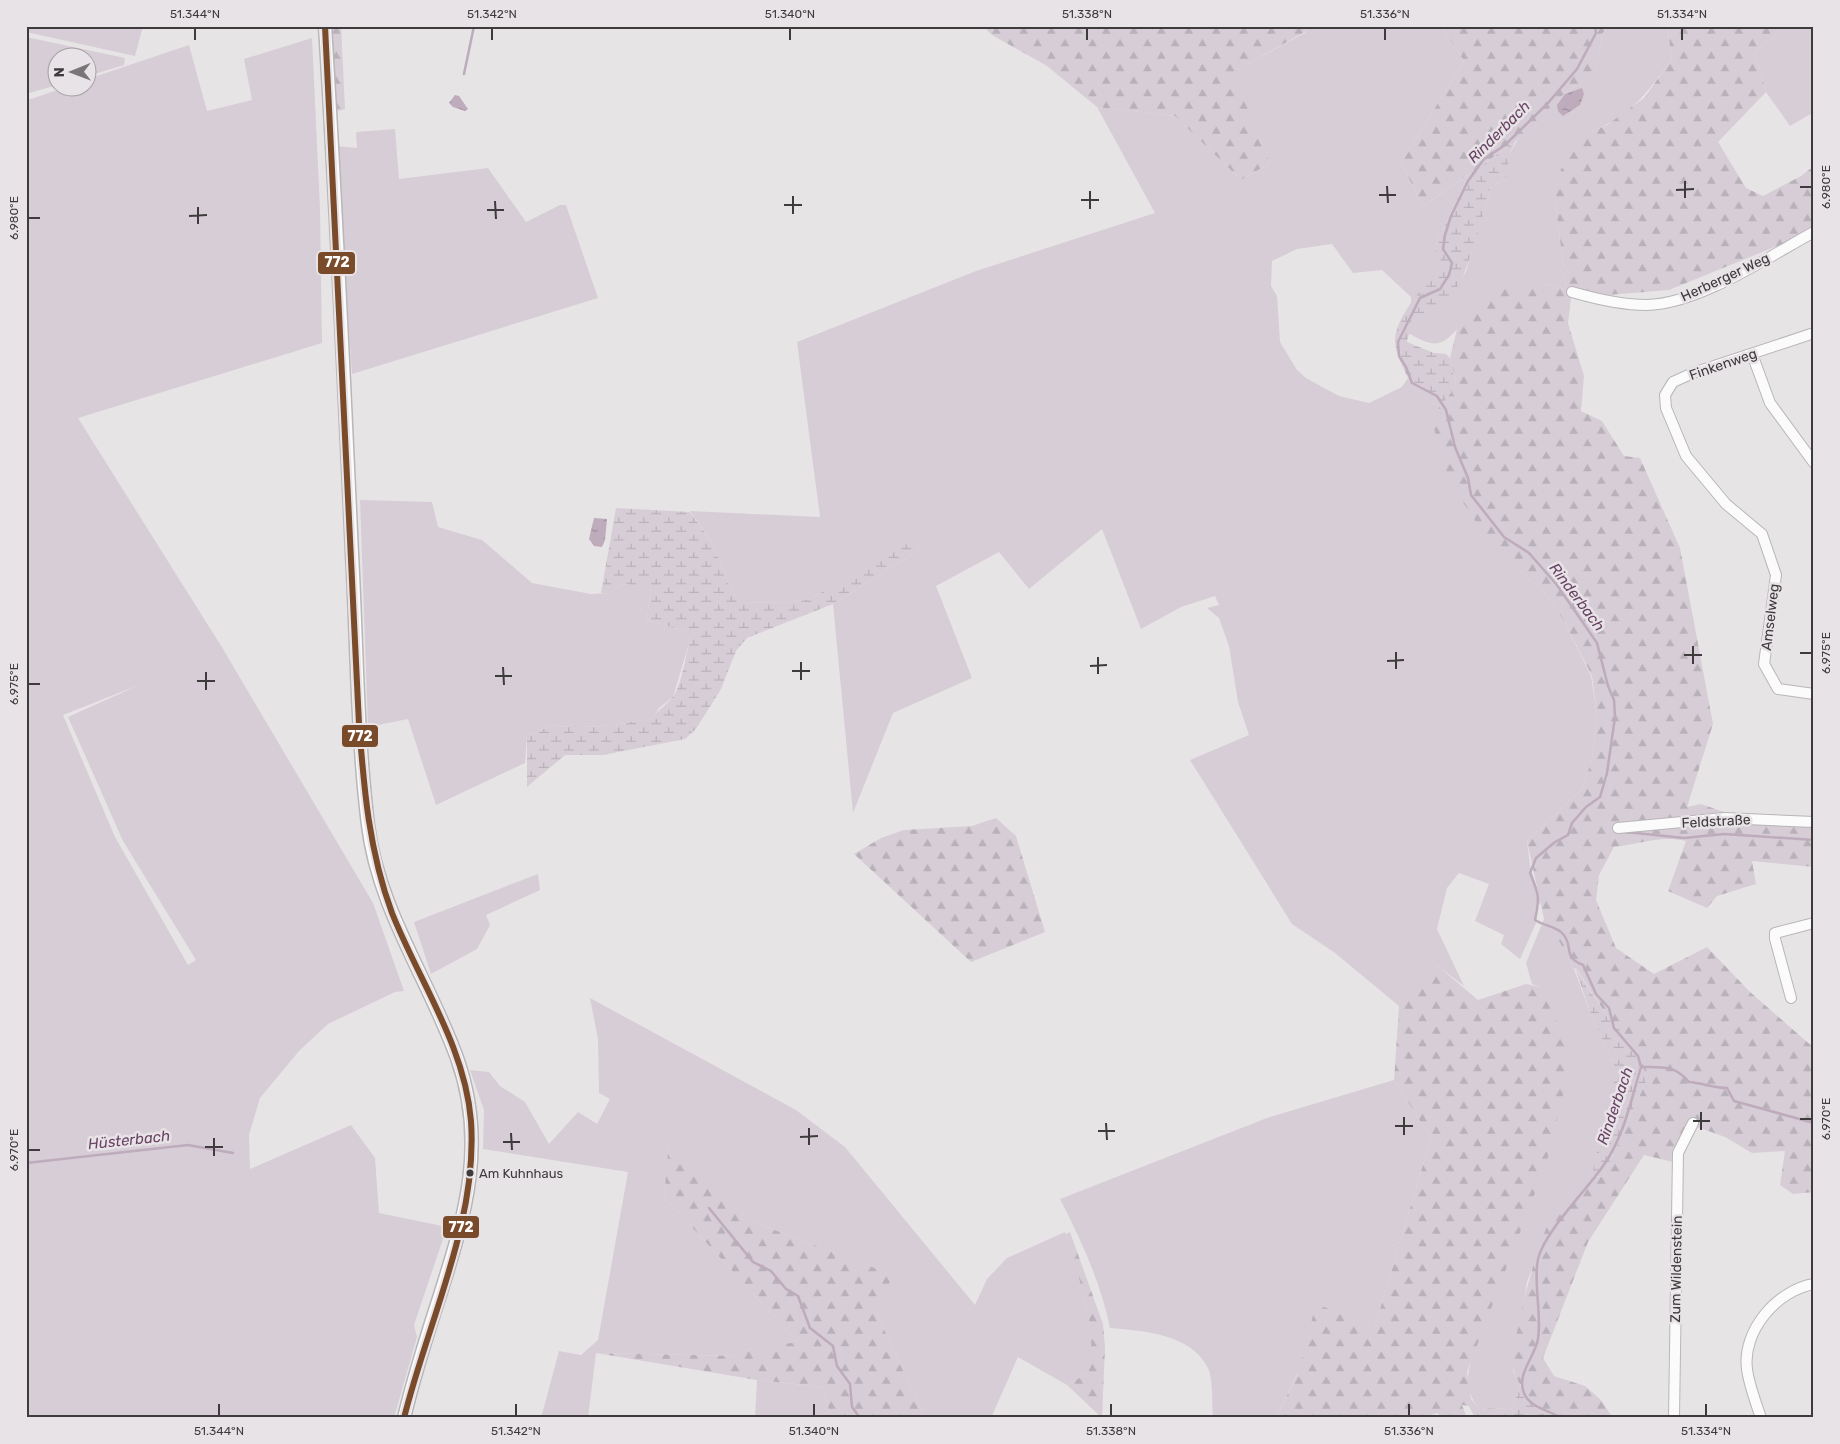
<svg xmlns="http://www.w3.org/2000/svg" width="1840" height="1444" font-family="Rubik,sans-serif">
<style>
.green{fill:#d7cdd6;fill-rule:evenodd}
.forest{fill:url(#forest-firs)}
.wetland{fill:url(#wetland-marsh)}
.water{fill:url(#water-ripples)}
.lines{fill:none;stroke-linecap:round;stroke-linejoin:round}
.stream{stroke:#beabbb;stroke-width:2.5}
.minor-casing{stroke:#b8b6b8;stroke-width:12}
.major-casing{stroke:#b8b6b8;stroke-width:15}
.minor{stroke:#fbfbfb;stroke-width:10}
.major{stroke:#fbfbfb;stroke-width:12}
.bus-1-casing{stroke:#e8e3e7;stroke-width:10}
.bus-1{stroke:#7a4b2a;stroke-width:6}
.ticks{fill:none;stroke:#3d3b3c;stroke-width:2}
.bus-dot{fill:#3d3b3c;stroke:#e8e3e7;stroke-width:2}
.labels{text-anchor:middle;stroke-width:5;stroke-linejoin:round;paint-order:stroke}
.bus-label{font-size:13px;fill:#3d3b3c;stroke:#e8e3e7;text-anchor:start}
.street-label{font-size:14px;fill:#3d3b3c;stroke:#e8e3e7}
.water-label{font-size:15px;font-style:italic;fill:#694364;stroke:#e8e3e7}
.line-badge{stroke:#e8e3e7;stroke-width:2}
.badge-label{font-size:14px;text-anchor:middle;font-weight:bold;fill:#fff}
.neatline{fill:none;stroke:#3d3b3c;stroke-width:2}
.ticks-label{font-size:12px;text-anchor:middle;fill:#3d3b3c}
</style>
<defs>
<pattern id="forest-firs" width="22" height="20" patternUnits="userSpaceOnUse" patternTransform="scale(1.25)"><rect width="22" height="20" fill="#d7cdd6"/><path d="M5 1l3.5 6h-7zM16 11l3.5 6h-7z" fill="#b9b1b9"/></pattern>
<pattern id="wetland-marsh" width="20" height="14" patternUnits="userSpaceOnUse" patternTransform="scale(1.25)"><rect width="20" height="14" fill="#d7cdd6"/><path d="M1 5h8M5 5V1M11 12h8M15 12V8" fill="none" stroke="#b9b1b9"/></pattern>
<pattern id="water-ripples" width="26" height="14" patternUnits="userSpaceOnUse" patternTransform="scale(1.25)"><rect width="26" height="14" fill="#beabbb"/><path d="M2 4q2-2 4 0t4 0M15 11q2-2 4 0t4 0" fill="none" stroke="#9c8c99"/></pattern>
</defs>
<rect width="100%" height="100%" fill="#e7e4e6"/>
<path class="green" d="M26,26H143L135,56L26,32Z
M1307,26H1441L1464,61L1401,163L1423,206L1468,175L1434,249L1444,264L1411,304V297L1382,270L1353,273L1332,244L1297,249L1272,261L1271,286L1277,296L1280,342L1297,370L1306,378L1339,396L1369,403L1402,387L1408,378L1412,379L1422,396L1440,407L1431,418L1509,561L1544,592L1564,621L1591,676L1597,716L1592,759L1582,789L1527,841L1530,865L1541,902C1535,908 1534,912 1537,921L1520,959L1501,944L1504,935L1475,921L1489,884L1459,873L1447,888L1437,929L1464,986L1438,966L1399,1006L1335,953L1292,924L1190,760L1249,735L1238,702L1229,646L1219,618L1207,608L1219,605L1215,596L1181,607L1141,629L1102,529L1029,589L999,552L936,586L972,678L893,713L853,813L833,604L919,550L914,541L810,599L786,603L741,602L731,590L713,544L690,511L820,517L797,342L976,271L1155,213L1097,107L1175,116L1241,180L1270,163L1232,72L1305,33Z
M1608,26H1667L1672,59C1647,93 1631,116 1590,132L1555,199L1566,289L1540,283L1457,329C1440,350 1430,345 1408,333L1424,319L1431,316L1466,272L1491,187L1506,178C1507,170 1507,158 1511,151C1529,118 1563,94 1595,73L1602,34Z
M1787,26H1814V112L1790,126L1766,92L1755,52Z
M26,37L125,58L124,65L88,76V58H58L57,85L26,94Z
M312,38L320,209L322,343L78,418L223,649L373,903L404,991L395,992L328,1024L299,1051L260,1098L249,1135L250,1169L351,1125L375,1158L379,1213L447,1227L414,1325L417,1337L394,1418H26V98L31,99L63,88H88V79L189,45L207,111L252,100L244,59ZM139,685L68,717L123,841L196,960L188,965L115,837L63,715Z
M395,129L399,179L488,168L526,222L560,205H566L598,298L352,374L336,146L357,148L356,132Z
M360,500L432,502L438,527L482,540L532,583L591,594L610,593L622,584L651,586L647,620L684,631L690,640L673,697L659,708L653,718C619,725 584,730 550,725L539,732L527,735L525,763L436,805L408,719L368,727Z
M538,874L540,890L486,915L490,925L477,949L431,974L414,922Z
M1544,919H1548L1574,969L1593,1020L1614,1063L1615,1079L1613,1099L1598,1146L1593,1177L1582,1195L1551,1220L1527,1282L1513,1371L1521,1387L1510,1409L1479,1408C1460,1386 1470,1364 1478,1339L1540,987L1532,984L1526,963Z
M590,998L796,1110L845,1147L975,1305L987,1279L1007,1258L1065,1232C1074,1249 1092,1326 1093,1346C1093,1356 1090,1364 1088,1373L1067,1385L1018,1357L991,1418H925L876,1312L892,1275L751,1221L669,1140L664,1197L799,1343L746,1350L741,1356L596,1353L588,1418H541L559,1351L581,1355L598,1340L628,1172L483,1149L484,1110L470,1070L489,1072L500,1086L525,1102L549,1144L578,1112L597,1124L610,1099L599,1093L598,1039Z
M1394,1080L1431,1138L1375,1326L1297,1374L1276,1418H1213C1212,1405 1213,1378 1208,1368C1191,1334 1145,1331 1110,1328C1101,1283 1081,1240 1060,1199L1267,1118Z
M757,1380L823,1387L831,1418H755Z"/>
<path class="forest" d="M330,26H341L345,109L334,112Z
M983,26H1307L1305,32L1233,72L1270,163L1241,180L1175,116L1097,107L1047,66L992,35Z
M1441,26H1608L1602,34L1595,73L1563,95L1515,142L1423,206L1401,163L1464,61Z
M1667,26H1787L1755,52L1766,92L1718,142L1746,188L1763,196L1801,176L1814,166V231L1669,290L1571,298L1568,323L1584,376L1581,411L1602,421L1624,456L1640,458L1680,548L1713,724L1687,807L1701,804L1724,812L1769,820L1814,822V867L1752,861L1756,884L1717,896L1707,908L1668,891L1686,841C1659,835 1641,844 1614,847L1599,875L1596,900L1616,948L1654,974L1707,947L1750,992L1814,1048V1192L1793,1194L1780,1185L1785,1151L1752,1153L1725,1137L1689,1124L1672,1151L1673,1162L1644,1155L1588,1242L1543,1358L1554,1376L1585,1386L1600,1399L1613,1418H1547C1536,1404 1519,1389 1514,1371C1508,1352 1538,1237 1551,1220C1558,1210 1572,1205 1581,1196C1586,1191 1589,1183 1593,1177H1603L1648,1077L1624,1034L1611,1022L1576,968L1574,969L1548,920L1544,919L1527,841L1582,789L1592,759L1597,716L1592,676L1564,621L1544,592L1509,561L1478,525L1449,481L1431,418L1456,386L1450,358L1457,329L1497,289L1540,283L1566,289L1555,199L1561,169L1577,143L1590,132L1607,125L1644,98L1672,59Z
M996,818L1016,836L1045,932L971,962L854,854L881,838L904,830L972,826Z
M1438,966L1478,1000L1526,984L1540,987L1558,1023L1566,1048L1567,1079L1547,1161L1467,1372L1471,1399L1479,1408L1510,1409L1511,1407L1515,1418H1475L1469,1406L1462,1405L1467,1418H1441L1438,1413L1431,1415L1432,1418H1276L1298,1373L1316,1304L1375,1326L1431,1138L1394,1080L1399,1006L1405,995Z
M669,1139L751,1221L893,1275L876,1312L925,1418H831L823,1387L757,1380L596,1353L741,1356L746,1350L798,1342L664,1197Z
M1070,1232L1103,1324L1105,1348L1102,1418L1067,1385L1088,1373C1100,1332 1077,1275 1066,1234Z"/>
<path class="wetland" d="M1515,142L1510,152L1506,178L1491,187C1479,226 1472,267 1449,301C1438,318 1410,320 1407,342L1434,353L1446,354L1450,358L1456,386L1440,407L1422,396L1412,379L1408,378C1403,367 1395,353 1395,341C1395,315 1428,283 1443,264L1434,249L1468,175Z
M616,508L690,512L713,544L731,590L741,602L786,603L810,599L914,540L919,550L833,604L747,638L736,651L721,689L696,729L685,739L603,755H565L527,787V735L539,732L550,725C584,730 619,725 652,718C658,710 666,705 672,698C681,688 686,654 690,640L684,631L647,620L651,587L622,584L610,593H601Z
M1575,968L1611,1022L1624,1034L1648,1077L1603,1177L1592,1176L1598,1146L1613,1099L1614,1063L1593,1020Z
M1521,1387L1547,1418H1515L1511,1407Z"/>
<path class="water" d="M1582,88L1584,94L1580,105L1563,116L1558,111L1557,105L1565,94Z
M455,95L459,96L468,109L465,111L453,107L449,103Z
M594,518L607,519L605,540L602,547L594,546L589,539Z"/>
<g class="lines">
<path class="stream" d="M26,74L27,73
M464,74L474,26
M1626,832L1684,838L1724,834L1814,840
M1641,1067C1662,1067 1675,1065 1689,1082C1702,1083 1714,1088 1727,1088L1734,1101L1814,1123
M26,1163L188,1145L233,1153
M709,1208L753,1262L771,1271L786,1289L798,1296L810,1328L833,1346L837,1366L850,1384L852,1407L860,1418
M1561,1418C1549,1410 1530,1408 1524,1393C1516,1374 1535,1357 1538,1339C1542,1314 1533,1282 1538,1259C1545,1231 1586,1191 1603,1166C1624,1137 1631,1100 1641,1067L1638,1056L1614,1028L1609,1008L1596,994L1583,965C1562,957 1574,946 1563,934C1556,926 1544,926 1535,920C1540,897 1539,895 1530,873L1536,858L1555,842L1568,835L1572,823L1586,807L1600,797L1607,773L1615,717L1614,700L1608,686L1597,643L1557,585L1529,553L1504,537L1471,495L1468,478L1455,447L1446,410L1437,396L1412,383L1406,367L1399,356L1398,342L1420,298L1440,289L1449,275L1452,263L1443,249L1445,235L1451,216L1468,181L1484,159L1505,145L1548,103L1577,69L1596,33L1595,26"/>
<g class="minor-casing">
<path id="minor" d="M1572,292C1596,299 1622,305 1647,305C1699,304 1768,257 1814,232
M1814,333L1693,373L1673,382L1665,395L1666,408L1686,456L1726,504L1762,534L1776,575L1764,664L1778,689L1814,694
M1752,354L1770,403L1814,463
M1618,828L1725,818L1814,822
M1791,998L1775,939V933L1814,923
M1674,1418L1678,1153L1693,1123
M1761,1418C1756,1403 1749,1385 1747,1369C1742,1331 1777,1290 1814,1284"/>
</g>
<g class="major-casing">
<path id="major" d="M325,26C336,202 344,378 352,554C357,644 357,736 368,825C378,909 429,980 457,1058C487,1142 466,1213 440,1295C427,1335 414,1376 404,1418"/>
</g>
<use href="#minor" class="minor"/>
<use href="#major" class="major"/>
<g class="bus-1-casing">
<path id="bus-1" d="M325,26L359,724C364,789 369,851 392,913C419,981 465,1046 471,1121C478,1222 428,1321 404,1418"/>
</g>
<use href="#bus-1" class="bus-1"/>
</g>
<path class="ticks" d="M195,28V40M492,28V40M790,28V40M1087,28V40M1385,28V40M1682,28V40M1685,181V198M1387,186L1388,203M1800,187H1812M1676,190L1694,189M1090,191V209M1379,195H1396M793,196V214M1081,200H1099M495,201L496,219M784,205H802M198,207V224M487,210H504M189,216L207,215M28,218H40M1693,646V664M1396,652V669M1800,653H1812M1684,655H1702M1098,657V674M1387,661L1404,660M801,662V680M1090,666L1107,665M503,667L504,685M792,671H810M206,672V690M495,676H512M197,681H215M28,684H40M1701,1112V1130M1404,1117V1135M1800,1119H1812M1693,1121H1710M1106,1123L1107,1140M1395,1126H1413M809,1128V1145M1098,1131H1115M511,1133L512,1150M800,1137L818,1136M214,1138V1156M503,1142H520M205,1147H223M28,1150H40M219,1404V1416M516,1404V1416M814,1404V1416M1111,1404V1416M1409,1404V1416M1706,1404V1416"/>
<circle class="bus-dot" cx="470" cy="1173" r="4.5"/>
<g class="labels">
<g class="bus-label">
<text x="479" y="1178">Am Kuhnhaus</text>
</g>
<g class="street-label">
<text transform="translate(1725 277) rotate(-25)" y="5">Herberger Weg</text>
<text transform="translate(1723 364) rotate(-19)" y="5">Finkenweg</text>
<text transform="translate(1770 617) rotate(-83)" y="5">Amselweg</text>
<text transform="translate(1716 821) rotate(-3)" y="5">Feldstraße</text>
<text transform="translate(1676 1269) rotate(-89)" y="5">Zum Wildenstein</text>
</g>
<g class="water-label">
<text transform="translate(1499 132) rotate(-45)" y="5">Rinderbach</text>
<text transform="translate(1577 597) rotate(53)" y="5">Rinderbach</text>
<text transform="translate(1615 1106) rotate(-71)" y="5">Rinderbach</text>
<text transform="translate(129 1140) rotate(-6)" y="5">Hüsterbach</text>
</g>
</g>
<g class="line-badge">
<rect x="317" y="251" width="39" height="24" rx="5" fill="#7a4b2a"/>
<rect x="341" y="724" width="38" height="24" rx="5" fill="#7a4b2a"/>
<rect x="442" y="1215" width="38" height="24" rx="5" fill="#7a4b2a"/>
</g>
<g class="badge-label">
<text x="337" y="267">772</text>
<text x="360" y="741">772</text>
<text x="461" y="1232">772</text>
</g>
<rect width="1840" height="1444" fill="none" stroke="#e8e3e7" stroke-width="55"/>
<g transform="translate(72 72) rotate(269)"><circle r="24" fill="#e8e3e7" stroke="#a4a0a3"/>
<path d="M0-4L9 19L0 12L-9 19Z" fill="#787678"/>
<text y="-8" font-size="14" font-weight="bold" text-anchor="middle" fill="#3d3b3c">N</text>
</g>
<rect x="28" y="28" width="1784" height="1388" class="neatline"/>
<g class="ticks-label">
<text x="195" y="18">51.344°N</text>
<text x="492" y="18">51.342°N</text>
<text x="790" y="18">51.340°N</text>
<text x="1087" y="18">51.338°N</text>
<text x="1385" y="18">51.336°N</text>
<text x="1682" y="18">51.334°N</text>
<text transform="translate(1826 187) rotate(-90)" y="4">6.980°E</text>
<text transform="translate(14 218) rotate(-90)" y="4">6.980°E</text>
<text transform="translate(1826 653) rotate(-90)" y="4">6.975°E</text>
<text transform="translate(14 684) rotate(-90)" y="4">6.975°E</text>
<text transform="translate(1826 1119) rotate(-90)" y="4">6.970°E</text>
<text transform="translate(14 1150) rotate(-90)" y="4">6.970°E</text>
<text x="219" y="1435">51.344°N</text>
<text x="516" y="1435">51.342°N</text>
<text x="814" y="1435">51.340°N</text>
<text x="1111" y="1435">51.338°N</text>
<text x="1409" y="1435">51.336°N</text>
<text x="1706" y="1435">51.334°N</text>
</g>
</svg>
